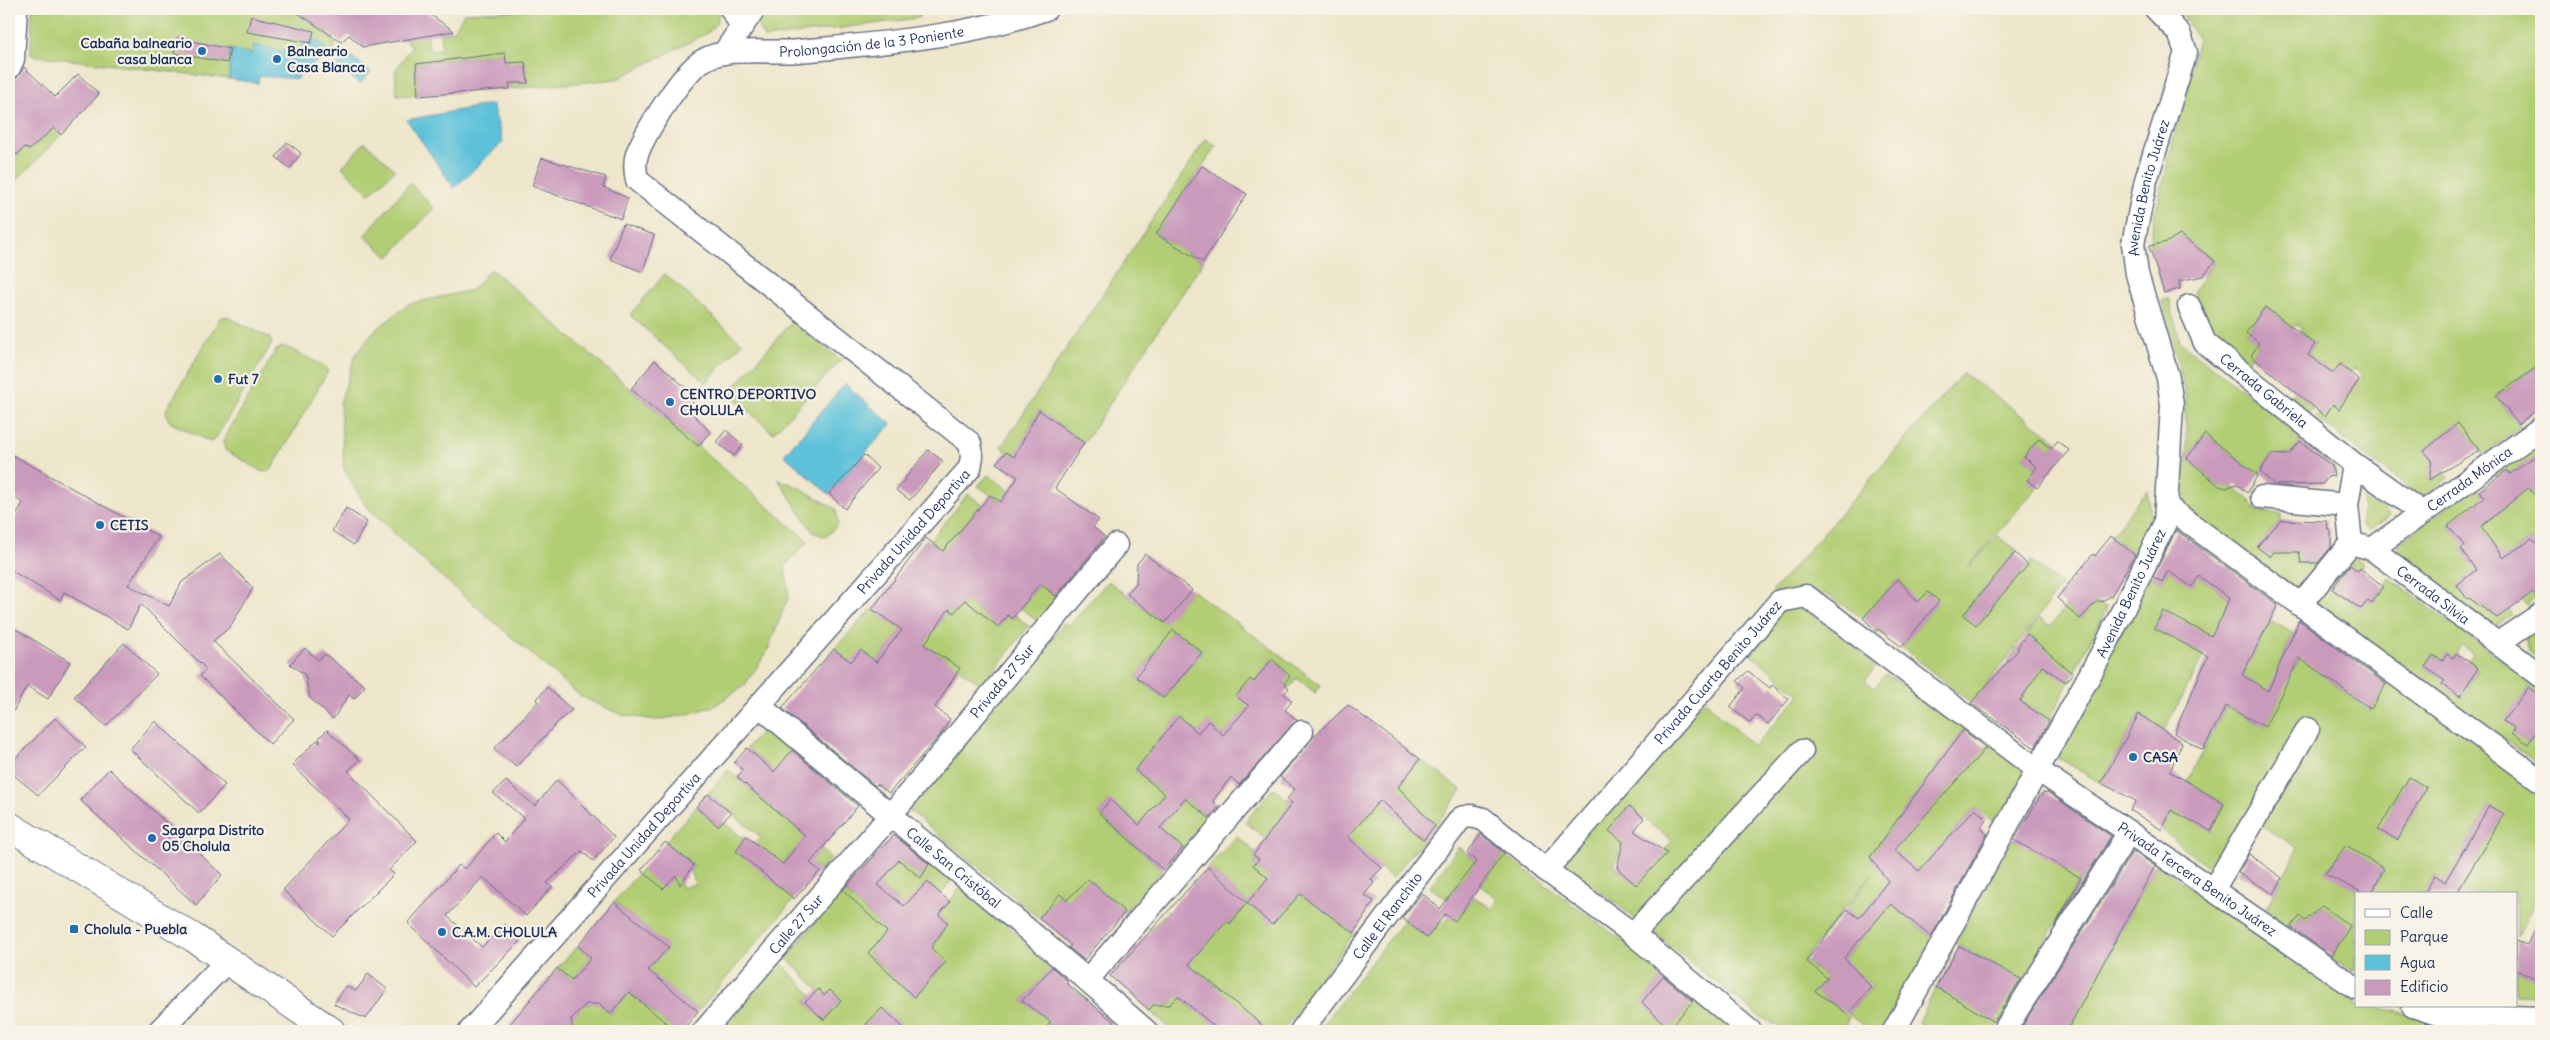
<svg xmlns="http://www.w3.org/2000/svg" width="2550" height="1040" font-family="Delius,sans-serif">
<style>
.green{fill:#b2ce75;stroke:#667e6a;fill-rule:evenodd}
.water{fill:#5bc1d9;stroke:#3b789c}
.building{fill:#ca9abc}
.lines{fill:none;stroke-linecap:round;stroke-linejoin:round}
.minor-casing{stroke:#656f84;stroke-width:25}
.tertiary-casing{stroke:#656f84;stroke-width:30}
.minor{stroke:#fff;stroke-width:22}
.tertiary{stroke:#fff;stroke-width:28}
.poi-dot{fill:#1f6fb2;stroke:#f7f3e8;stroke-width:2}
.labels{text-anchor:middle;stroke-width:4.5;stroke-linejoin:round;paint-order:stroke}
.street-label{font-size:14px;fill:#1b2f5e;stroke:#f7f3e8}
.poi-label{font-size:14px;font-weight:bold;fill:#1b2f5e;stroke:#f7f3e8;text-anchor:start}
</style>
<rect width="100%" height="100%" fill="#f7f3e8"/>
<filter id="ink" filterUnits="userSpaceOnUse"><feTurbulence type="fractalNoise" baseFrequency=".02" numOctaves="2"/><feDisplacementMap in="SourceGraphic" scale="10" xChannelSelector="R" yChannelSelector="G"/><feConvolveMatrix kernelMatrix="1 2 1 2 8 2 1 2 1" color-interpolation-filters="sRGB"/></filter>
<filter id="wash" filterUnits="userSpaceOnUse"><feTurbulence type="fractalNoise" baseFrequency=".0096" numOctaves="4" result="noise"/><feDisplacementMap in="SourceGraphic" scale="20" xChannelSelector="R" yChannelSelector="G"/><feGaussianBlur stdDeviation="1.12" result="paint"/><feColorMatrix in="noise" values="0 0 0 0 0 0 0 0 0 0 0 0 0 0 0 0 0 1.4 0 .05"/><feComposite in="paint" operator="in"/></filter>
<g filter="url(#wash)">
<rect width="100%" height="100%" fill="#eee6ca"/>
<path class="green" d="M32,9H293L320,26L336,43L331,55L320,42L301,49L300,56L254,46L252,54L230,49L229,79L31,55Z
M380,9H395L427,35L430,50L442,49L440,33L454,31L464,13L540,9H717L720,11L716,23L709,32L617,79L510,89L509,83L528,82L525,62L506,63L504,53L416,64L418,96L397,95L395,71L412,46L402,37L407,29Z
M764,9H923L918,18L764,38L755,21Z
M2192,9H2541V364L2496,396L2521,428L2483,454L2458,423L2424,450L2435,464L2431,467L2430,473L2433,476L2440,477L2443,472L2448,478L2428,494L2420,496L2315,417L2333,404L2339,409L2363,375L2353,367L2350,372L2340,364L2309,413L2290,397L2294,391L2297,393L2321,364L2308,355L2315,344L2300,332L2302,328L2297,324L2293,328L2265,307L2246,333L2259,343L2246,364L2207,335L2194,291L2215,261L2180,235L2175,238L2180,249L2149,246L2155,215L2198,39L2183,16Z
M9,84L61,135L9,188V145L17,155L25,147L29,149L38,141L9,113Z
M1206,139L1216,146L1156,234L1203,262L1084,443L1039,410L1027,432L1070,465L1055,488L1001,447Z
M365,142L395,170L369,194L342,167Z
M410,183L434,208L389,257L364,236Z
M491,269L808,541L785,566L789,595L767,652L744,686L714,706L684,715L657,720L622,715L580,696L427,564L365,505L344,469L340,403L355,356L373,332L409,304L472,290Z
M665,274L742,343L706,383L630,315Z
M2169,298L2180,342L2334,461L2335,468L2334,476L2332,465L2300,441L2289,455L2272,454L2258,475L2205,434L2187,457L2219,486H2231L2249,500L2256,511L2281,514V520L2258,547L2270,557L2274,552H2299L2301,563H2320L2321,552L2331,553L2309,587L2298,590L2178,505L2187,458L2185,391L2162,301Z
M226,316L270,338L272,343L216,438L211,442L171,423L168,419L166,410L220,318Z
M792,321L841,360L773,433L729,393Z
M282,347H286L324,366L328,371L272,469L267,472L261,471L225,450L223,441L276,350Z
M1963,373L2057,441L2051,449L2038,439L2024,457L2047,476L1967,568L1998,536L2017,550L1963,615L1976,625L2031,561L2062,585L1972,704L1902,647L1938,602L1928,592L1889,637L1876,631L1909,591L1898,579L1863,618L1826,594L1772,592Z
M2541,440V456L2539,454L2513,472L2541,501V550L2531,539L2513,551L2522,579L2536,598L2526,605L2521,600L2457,585L2467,599L2471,595L2508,610L2512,614L2498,625H2488L2396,554L2399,543L2474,486L2486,499L2469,513L2466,511L2448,526L2458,538L2462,536L2468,545L2461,549L2471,563L2495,547L2481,527L2500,513L2499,510L2521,487L2507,470L2497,478L2492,473Z
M988,475L1009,490L1001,502L978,486Z
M778,479L798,487L836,509L838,524L826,537L813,532Z
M2147,490L2151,516L2136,556L2111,536Z
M968,494L1077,575L1066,588L1032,563L980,507L961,529L946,553L930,541Z
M2366,494L2371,496L2390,515L2368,531L2362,525L2363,499Z
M2352,555L2363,563L2358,571L2349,564L2332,589L2361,609L2368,600L2372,603L2389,578L2541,689V696L2529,687L2504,721L2515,728L2528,744L2539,728L2541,729V766L2315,602ZM2462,645L2473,654L2468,661L2478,669L2466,687L2468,689L2462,697L2443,684L2445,681L2425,667L2433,655L2443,661L2447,654L2453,658Z
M2168,571L2199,576L2232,600L2213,638L2162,611L2155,628L2204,655L2164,730L2139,714L2101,783L2057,757L2150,575L2162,582Z
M1108,581L1164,623L1192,590L1321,685L1315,693L1297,678L1289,688L1284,683L1289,675L1272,659L1254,682L1250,679L1236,695L1250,706L1223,735L1208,722L1198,733L1179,716L1135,770L1178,806L1185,798L1209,818L1183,848L1147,816L1139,825L1110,800L1099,814L1163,870L1125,912L1088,879L1067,900L1059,894L1039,918L908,809L1064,623L1069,626ZM1173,630L1202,652L1164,698L1136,677Z
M1040,584L1058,598L1037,621L1021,608Z
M929,595L954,613L965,600L998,627L1008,615L1013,619L1015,615L1029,626L982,685L927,646L905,627L876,662L888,690L834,649L872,609L896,626ZM928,608L943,618L934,631L919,621Z
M2096,602L2107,608L2049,721L2020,701L2034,678L2007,663L2017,648L2043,666L2027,634L2039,618L2051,626L2066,606L2080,619Z
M1797,603L1848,641L1876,666L1865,681L1874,688L1886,674L1966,726L1870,857L1878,867L1989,744L2029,768L1996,823L1975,808L1919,871L1859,919L1847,909L1871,875L1804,960L1827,978L1816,991L1849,1017L1843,1031H1787L1759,1016L1557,857L1704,700L1754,747L1800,695L1747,651L1784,604ZM1629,807L1672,841L1635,884L1614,866L1623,842Z
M2541,620V632L2534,638L2535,645L2541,652L2540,661L2528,651L2525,637Z
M2271,621L2293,633L2280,664L2293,671L2314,629L2336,645L2319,672L2370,711L2389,679L2541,790V892L2516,937V894H2456L2435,875L2426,890L2432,894H2371L2383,871L2346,846L2325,873L2365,894H2356V971L2331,959L2349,926L2322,906L2305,921L2300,916L2289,930L2266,909L2298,848L2258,824L2222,874L2196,858L2162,830ZM2250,681L2279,698L2265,727L2234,711ZM2409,777L2426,787L2398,840L2379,830ZM2194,786L2224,804L2211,831L2181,815ZM2489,806L2503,814L2472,867L2457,862Z
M769,723L796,746L774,772L747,748Z
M1420,759L1462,790L1435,826L1398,787Z
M728,770L772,808L777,802L780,814L831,858L820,871L794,850L783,864L765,875L794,899L698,1011L659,980L642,1003L676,1031H568L572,1028L570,1017L586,1004H590L595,1000L611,1014L668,947L614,902L641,870L676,875L682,888L695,884L690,871L694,865L665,842L696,807L718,826L723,822L744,839L736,851L744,858L761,837L708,794Z
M1337,785L1392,794L1384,804L1423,840L1392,878L1353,843L1301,894L1310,902L1337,871L1333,917L1354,933L1282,1031H1269L1232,1000L1210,1023L1220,1031H1174L1149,1010L1156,1001L1161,1000L1164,1005H1169L1178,994L1183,959L1149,930L1168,911L1205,945L1227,921L1230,924L1247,903L1208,867L1237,836L1255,852L1253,855L1259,859L1253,865H1299L1245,822L1273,788L1292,803L1280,816L1319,847ZM1281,888L1293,901L1272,925L1248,903ZM1204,977L1218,988L1196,1011L1183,1001Z
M2085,813L2107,829L2024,981L1995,1031H1932L1919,1023L1936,987L1999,967L1955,943L2012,838L2057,864Z
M1458,847L1476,861L1447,899L1430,887Z
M1504,854L1666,973L1642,1002L1669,1029L1696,998L1739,1031H1318L1404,920L1427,938L1440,921L1444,923L1449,917L1455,920L1474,897L1492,909L1498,899L1481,886Z
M899,860L915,873L922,865L927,868L931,862L952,879L941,894L929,884L904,906L878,885Z
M2156,864L2338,987L2336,991L2356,1000V1006H2371L2417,1016L2541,1017V1031H2067Z
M961,887L986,909L1055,964L1022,1001L1046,1018L1074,988L1087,1000L1076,1011L1058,1014L1046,1028L1048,1031H907L882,1008L859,1031H722L779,961L812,995L805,1002L824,1020L840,1000L824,996L786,957L843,890L887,932L868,953L914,997L925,986L917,979L921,962L934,976L946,963L931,948L948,923L939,915Z
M1891,904L1932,938L1884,1031H1871L1848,1014L1873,986L1843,960Z
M578,946L591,958L572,980L557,968Z
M2516,970L2540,981L2541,978V996L2516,995Z"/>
<path class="water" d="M315,40L320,42L331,55L300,71L298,79L259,76L258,83L229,79L230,49L252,54L254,45L300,56L303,44Z
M347,53L371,72L360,84L337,66Z
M492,104L503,142L454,188L407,120Z
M845,384L891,424L829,494L784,455Z"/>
<g id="blocks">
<path class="building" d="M292,9H422L454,31L363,47L349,35L341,42Z
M251,16L314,31L311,43L247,32Z
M177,38L230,49L227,63L174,53Z
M505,53L506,63L525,62L528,83H509L510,89L418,96L416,64Z
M24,67L55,97L78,74L99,94L61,135L54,128L29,150L25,147L17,155L9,145V81L17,78Z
M287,142L301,153L290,169L276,157Z
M542,158L606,177L603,187L628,198L621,219L532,186Z
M1202,166L1247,194L1203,262L1156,234Z
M623,224L654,235L643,272L610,259Z
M2180,235L2215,261L2203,276L2179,281L2180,289L2164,293L2149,246L2167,242Z
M2265,307L2315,344L2308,355L2333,373L2340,364L2359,380L2339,409L2333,404L2325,416L2251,356L2259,343L2246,333Z
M655,360L697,398L689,406L693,409L691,412L710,432L698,446L631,389Z
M2541,364V407L2518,424L2496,396Z
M1039,410L1084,443L1055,488L1099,520L1093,527L1105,537L1056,596L1040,584L1012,619L1008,615L998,627L965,600L954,613L949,609L924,645L960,668L935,707L950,719L941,734L889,793L877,784L875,786L782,708L834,649L851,662L861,650L876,662L902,630L872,609L926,538L943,551L990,495L1001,502L1018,477L996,463L1006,452L1014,457Z
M2458,423L2479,450L2429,480L2432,460L2424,451Z
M726,430L743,445L734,456L716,442Z
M2205,434L2258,475L2247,493L2237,484L2226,488L2219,486L2187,458Z
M2039,439L2051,449L2057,441L2069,450L2037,488L2027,480L2037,467L2024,457Z
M2300,441L2332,466L2334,476L2328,477L2323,484L2275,485L2260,472L2271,454L2289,455Z
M928,450L943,461L910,500L896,490Z
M2541,452V501L2528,488L2481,527L2503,558L2532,539L2541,550V601L2533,592L2497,618L2469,598L2467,599L2457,585L2476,570L2461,549L2465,546L2448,526L2484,497L2479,491L2507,470L2510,474Z
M9,453L159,537L128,585L169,606L182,582L220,554L253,588L230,627L213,641L294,719L270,744L200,676L206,669L141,604L128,629L64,592L60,600L9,569V528L23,503L9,494Z
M864,455L878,468L845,509L829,494Z
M346,508L367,522L354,545L332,531Z
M2281,520L2327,521L2328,530H2331V547L2318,563H2301L2299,552H2274L2270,557L2257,547Z
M2176,530L2278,605L2242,675L2268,691L2299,620L2386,684L2371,709L2299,658L2265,727L2226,706L2203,750L2174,733L2208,656L2154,628L2163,611L2211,636L2222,617L2229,598L2199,576L2192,587L2168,571L2162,582L2153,577Z
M2111,536L2135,555L2111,596L2100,602L2098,600L2080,619L2057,598L2093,554L2095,556Z
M2015,553L2028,565L1976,625L1963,615Z
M1145,554L1192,590L1165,623L1127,594L1136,583L1137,564Z
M2350,565L2358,571L2360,568L2383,586L2372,603L2368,600L2361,609L2332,589Z
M1898,579L1918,602L1928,592L1939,601L1902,647L1878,629L1876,631L1863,618Z
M9,625L70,662L48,699L27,686L9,719Z
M1173,630L1202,652L1164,698L1136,677Z
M2027,634L2073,674L2066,682L2042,666L2020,701L2049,721L2035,748L1971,703L2019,649L2017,648Z
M124,643L157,674L106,726L74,697Z
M305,648L318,660L325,654L365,686L354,699L349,695L333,719L310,698L305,675L290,664Z
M2456,653L2478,668L2460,696L2442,684L2445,681L2425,667L2433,655L2443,661L2447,654L2453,658Z
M1272,659L1290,676L1284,683L1289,688L1284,694L1292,701L1285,710L1297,720L1239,785L1231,777L1213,801L1219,807L1209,818L1185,798L1160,828L1183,848L1163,870L1099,813L1110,800L1139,825L1165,794L1135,770L1179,716L1198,733L1208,721L1223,735L1249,706L1236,696L1250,679L1254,682Z
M1748,671L1770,688L1772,685L1789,699L1768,724L1756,715L1750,723L1730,707L1745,688L1737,681Z
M547,687L572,710L559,721L516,767L494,749L538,702L536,700Z
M2529,687L2541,696V724L2528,744L2512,733L2515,728L2503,721Z
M1348,705L1420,759L1398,787L1435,826L1423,840L1380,800L1348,837L1382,868L1371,879L1374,883L1364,895L1374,901L1354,933L1300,894L1272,925L1247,903L1268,878L1253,865L1259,859L1253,855L1292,803L1287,799L1295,789L1280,777L1314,736Z
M2139,714L2182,743L2170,771L2224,804L2211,831L2171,810L2162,830L2130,810L2136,801L2101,783Z
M55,718L86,747L38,795L9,771V765Z
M155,721L225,785L199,813L130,749Z
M327,730L360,760L348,771L417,841L389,870L394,874L332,936L283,890L349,819L292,765L317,740L320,743L319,738Z
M1963,730L1986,748L1894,850L1919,871L1975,808L1986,819L1981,828L1987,834L1931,937L1891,904L1844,958L1871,987L1848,1014L1815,991L1827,978L1806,961L1847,909L1859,918L1888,881L1870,857Z
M747,748L774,772L792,750L858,806L810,863L820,871L794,899L736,851L746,836L783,864L805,836L737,777L743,770L734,763Z
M109,769L222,875L196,905L80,800Z
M2409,777L2426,787L2398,840L2378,830Z
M557,780L614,837L593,861L582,851L547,883L552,887L526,916L483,877L447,916L482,947L505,924L520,941L474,987L408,923L459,865L465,869L496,833L505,842L524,818L493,793L506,781L535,806Z
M2047,792L2111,836L2054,927L2081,878L2014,840L2042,793Z
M708,794L731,813L718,826L696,807Z
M1629,806L1644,818L1634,831L1667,853L1636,885L1617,868L1623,842L1609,831Z
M2489,806L2504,814L2458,891L2462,894H2424L2435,875L2445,882Z
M1481,834L1504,853L1455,921L1445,914L1427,938L1402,918L1422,893L1440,909L1476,861L1467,854Z
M894,835L929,864L921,878L899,860L878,885L904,906L927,882L950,902L939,915L948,923L931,948L946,962L914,997L868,953L887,932L843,890Z
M665,842L694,865L680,885L676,875L663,889L641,870Z
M2346,845L2384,869L2371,894H2365L2325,874Z
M2133,851L2155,866L2067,1031H2019Z
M2249,854L2282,878L2274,894L2238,873Z
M1208,867L1247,903L1230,924L1227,921L1189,964L1269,1031H1220L1178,996L1169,1005H1153L1149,1010L1110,976Z
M1088,879L1125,912L1084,960L1069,948L1071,945L1039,918L1060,894L1067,900Z
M614,902L669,947L648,970L698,1011L682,1031H676L629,992L610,1014L600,1004H586L571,1019L573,1031H504L557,968L572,980L591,958L578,946Z
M2322,906L2350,926L2332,956L2291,927L2300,916L2305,921Z
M2541,914V982L2516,970V941L2527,945Z
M1959,946L2021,979L1994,1022L1936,987Z
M1052,967L1068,981L1066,983L1114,1022L1106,1031H1043L1051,1022L1022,1001Z
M368,974L387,989L366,1019L334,1004L346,986L356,991Z
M1663,976L1693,1001L1669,1029L1642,1002Z
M819,989L824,996L830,990L841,1000L824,1020L805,1002Z
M882,1008L888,1013L907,1031H859Z"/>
</g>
</g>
<g filter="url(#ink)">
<use href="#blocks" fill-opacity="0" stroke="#656f84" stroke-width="1"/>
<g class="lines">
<g class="minor-casing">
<g id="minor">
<path d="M731,9L742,26"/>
<path d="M724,53L754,9"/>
<path d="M9,68L13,59L16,9"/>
<path id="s1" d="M2189,306L2205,343L2354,464L2421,512"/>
<path id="s2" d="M2354,464L2347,505L2351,543L2372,549L2541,676"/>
<path d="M2262,497L2347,505"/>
<path d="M2166,506L2541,781"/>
<path id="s3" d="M2372,549L2541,428"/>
<path d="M2300,605L2351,543"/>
<path d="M2498,643L2541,614"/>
<path id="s4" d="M760,706C888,815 1020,920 1146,1031"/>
<path id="s5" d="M1546,870L1780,601L1806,596L2038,770L2356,988"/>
<path d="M2213,890L2308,729"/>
<path d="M1633,934L1802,751"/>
<path d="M1088,979L1302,732"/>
<path d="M2413,1006L2441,1015L2541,1018"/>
<path d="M159,1031L228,960"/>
<path id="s6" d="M470,1031L970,468L972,456L970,443L637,180C635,171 634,163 637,154C646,131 682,73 702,61C726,45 771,54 800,51C882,43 968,37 1046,9"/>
<path id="s7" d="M704,1031L889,817L1116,545"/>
<path id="s8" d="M1301,1031L1461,818L1471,816L1483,819L1546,870L1633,934L1750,1031"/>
<path id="s9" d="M1894,1031L2104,649L2165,523L2172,405L2168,378L2137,274L2133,244L2146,180L2186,52L2179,33L2156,9"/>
<path d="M2004,1031L2129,832"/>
</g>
</g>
<g class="tertiary-casing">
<path id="tertiary" d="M9,826L194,938L331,1031"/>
</g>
<use href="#minor" class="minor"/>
<use href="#tertiary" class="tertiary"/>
</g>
</g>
<g class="poi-dot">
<circle cx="202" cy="51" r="5"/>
<circle cx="277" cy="59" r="5"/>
<circle cx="218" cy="379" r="5"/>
<circle cx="670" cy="402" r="5"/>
<circle cx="100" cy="525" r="5"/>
<circle cx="2133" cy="757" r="5"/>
<circle cx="152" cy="838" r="5"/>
<rect x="69" y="924" width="10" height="10" rx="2.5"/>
<circle cx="442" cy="932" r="5"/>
</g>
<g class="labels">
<g class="street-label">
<text dy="5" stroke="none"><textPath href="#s6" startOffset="1515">Prolongación de la 3 Poniente</textPath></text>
<text dy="5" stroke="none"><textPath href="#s9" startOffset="918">Avenida Benito Juárez</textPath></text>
<text dy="5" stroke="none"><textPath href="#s1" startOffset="116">Cerrada Gabriela</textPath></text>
<text dy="5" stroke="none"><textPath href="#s3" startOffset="120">Cerrada Mónica</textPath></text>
<text dy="5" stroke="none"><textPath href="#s6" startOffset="668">Privada Unidad Deportiva</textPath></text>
<text dy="5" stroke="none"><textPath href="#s9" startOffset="498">Avenida Benito Juárez</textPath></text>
<text dy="5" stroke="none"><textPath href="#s2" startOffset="178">Cerrada Silvia</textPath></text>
<text dy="5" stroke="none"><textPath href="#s5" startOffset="262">Privada Cuarta Benito Juárez</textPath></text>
<text dy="5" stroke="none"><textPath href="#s7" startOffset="460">Privada 27 Sur</textPath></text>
<text dy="5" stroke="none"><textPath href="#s6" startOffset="262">Privada Unidad Deportiva</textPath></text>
<text dy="5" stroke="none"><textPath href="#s4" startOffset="252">Calle San Cristóbal</textPath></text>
<text dy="5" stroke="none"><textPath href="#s5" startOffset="866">Privada Tercera Benito Juárez</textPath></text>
<text dy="5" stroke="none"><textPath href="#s8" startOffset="144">Calle El Ranchito</textPath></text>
<text dy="5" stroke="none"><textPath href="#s7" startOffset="141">Calle 27 Sur</textPath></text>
</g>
<g class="poi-label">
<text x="192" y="48" text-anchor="end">Cabaña balneario<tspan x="192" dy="16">casa blanca</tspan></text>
<text x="287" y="56">Balneario<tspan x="287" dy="16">Casa Blanca</tspan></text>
<text x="228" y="384">Fut 7</text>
<text x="680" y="399">CENTRO DEPORTIVO<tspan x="680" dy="16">CHOLULA</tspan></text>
<text x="110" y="530">CETIS</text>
<text x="2143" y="762">CASA</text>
<text x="162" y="835">Sagarpa Distrito<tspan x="162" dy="16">05 Cholula</tspan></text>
<text x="84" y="934">Cholula - Puebla</text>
<text x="452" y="937">C.A.M. CHOLULA</text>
</g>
</g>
<rect width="2550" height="1040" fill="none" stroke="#f7f3e8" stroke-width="30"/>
<rect x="2355" y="892" width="162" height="115" fill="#f7f3e8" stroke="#9fa5b1"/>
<rect x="2365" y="909" width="25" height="8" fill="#ffffff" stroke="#9fa5b1"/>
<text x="2400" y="918" font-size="15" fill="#1b2f5e">Calle</text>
<rect x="2365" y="930" width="25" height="15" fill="#b2ce75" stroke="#9fa5b1"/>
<text x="2400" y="942" font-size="15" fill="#1b2f5e">Parque</text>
<rect x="2365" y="955" width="25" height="15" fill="#5bc1d9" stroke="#9fa5b1"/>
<text x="2400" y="968" font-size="15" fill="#1b2f5e">Agua</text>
<rect x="2365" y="980" width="25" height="15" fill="#ca9abc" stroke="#9fa5b1"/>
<text x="2400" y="992" font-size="15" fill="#1b2f5e">Edificio</text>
</svg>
